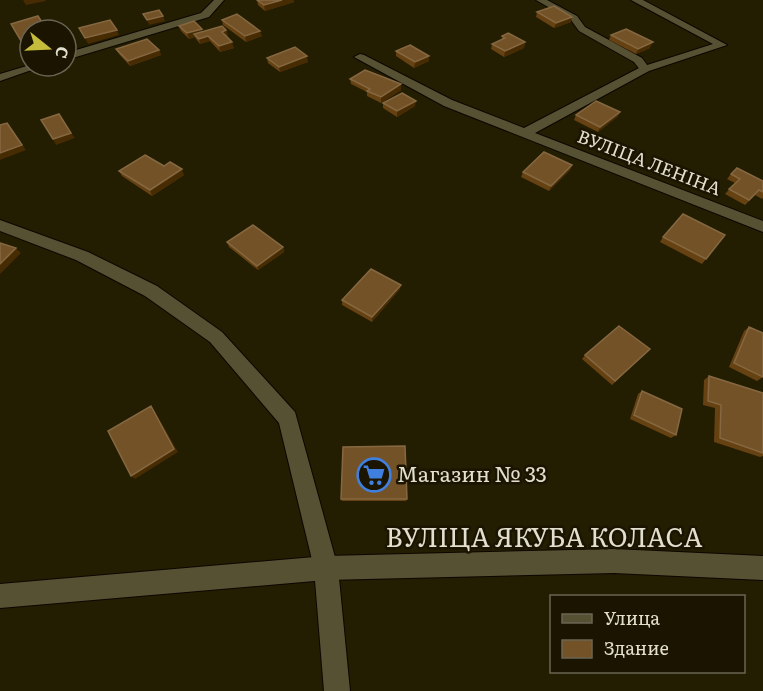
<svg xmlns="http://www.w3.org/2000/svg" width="763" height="691" font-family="Literata,serif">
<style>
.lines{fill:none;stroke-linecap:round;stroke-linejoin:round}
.lane-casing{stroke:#0c0700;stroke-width:2}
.street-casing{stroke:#0c0700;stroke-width:2}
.secondary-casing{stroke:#0c0700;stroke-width:2}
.lane{fill:#575134;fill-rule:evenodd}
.street{fill:#575134;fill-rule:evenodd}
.secondary{fill:#575134;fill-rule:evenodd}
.wall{fill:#664112}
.shaded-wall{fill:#462b03}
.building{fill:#745227;stroke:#856841;stroke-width:1.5}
.labels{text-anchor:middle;stroke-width:5;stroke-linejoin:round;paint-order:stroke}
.far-street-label{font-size:18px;fill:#e3dfcf;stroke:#1a1400}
.poi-label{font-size:21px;fill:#e3dfcf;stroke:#1a1400;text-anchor:start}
.near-street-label{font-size:26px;fill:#e3dfcf;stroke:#1a1400}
</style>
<rect width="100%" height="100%" fill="#231d02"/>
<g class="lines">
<g class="lane-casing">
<path id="lane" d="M536,0H547L577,16L585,27L642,58L650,69L641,71L634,62L579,31L571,20Z"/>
</g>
<g class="street-casing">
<path id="street" d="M214,0H224L209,17L66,60V53L201,13Z
M631,0H643L727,45L649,71L535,133L763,221V232L444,106L354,57L360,54L364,55L452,100L524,128L641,67L713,44Z
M30,65L43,66L0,81V74Z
M0,220L88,252L157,286L222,332L295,412L338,568L350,691H324L314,568L279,423L210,342L145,296L76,260L0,231Z"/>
</g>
<g class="secondary-casing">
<path id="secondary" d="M614,549L763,556V580L614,573L326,580L0,608V584L326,556Z"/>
</g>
<use href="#lane" class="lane"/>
<use href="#street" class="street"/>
<use href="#secondary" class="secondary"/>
</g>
<path class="wall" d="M257,0L294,2L265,11L258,5Z
M537,12L571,22L554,28L536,17Z
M222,20L262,36L246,42L223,25Z
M179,26L202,29V31L226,30L228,36H226L234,48L220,52L210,41L200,44L196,39L195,37L189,39L181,31Z
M611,35L650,48L636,54L609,40Z
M502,36L525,42L524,48L504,57L491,49L492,44L502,39Z
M116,49L159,50L161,55L130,66L119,54Z
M396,51L429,56V61L414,68L396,56Z
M267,58L308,62L280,72L268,63Z
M350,79L401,84V90L381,103L367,96V92L351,84Z
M383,103L415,106L397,117L383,108Z
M620,112L617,117L598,132L574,120L576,115Z
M572,165L570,170L549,191L521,177L523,172Z
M164,166L184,175L152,196L122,176L119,171Z
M731,174L763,181V198L762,199L755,195L745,205L725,194L735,183L727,179Z
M725,235L702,264L660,242L663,237Z
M227,242L283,247L284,252L258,270L229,247Z
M400,289L372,322L342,305V300Z
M749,327L763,377L757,381L729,367L744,331Z
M650,349L612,385L582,359L585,355Z
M709,376L763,393V456L760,457L714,442L715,408L703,405L704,380Z
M642,391L676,435L671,438L630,419L638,394Z
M341,499H407L406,501H342Z"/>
<path class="shaded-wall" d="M23,0H45L46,1L26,5Z
M282,0H294V2L265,11L264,5Z
M163,16L165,21L149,25L147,20Z
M572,17L571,22L554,28L556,23Z
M202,29L203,34H194L195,37L189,39L187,33Z
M117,30L119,35L88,44L85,38Z
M226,30L228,36L223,37L222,32Z
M260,31L262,36L246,42L245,36Z
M208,36L210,41L200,44L199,39Z
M30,39V45L24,46L21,41Z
M232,42L234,48L220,52L219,46Z
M525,42L524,48L504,57L505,51Z
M653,42L650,48L636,54L638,49Z
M159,50L161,55L130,66L128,61Z
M307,56L308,62L280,72L279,67Z
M429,56V61L414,68L415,62Z
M401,84V90L381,103V97Z
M416,101L415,106L397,117V111Z
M620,112L617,117L598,132L600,127Z
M11,128L26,150L0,160V153Z
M71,133L75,138L56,145L53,139Z
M572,165L570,170L549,191L551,186Z
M182,169L184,175L152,196L150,190Z
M283,247L284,252L258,270L257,266Z
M16,248L21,253L0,274V264Z
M401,285L400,289L372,322V317Z
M151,406L154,410L178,452L135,479L131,476Z"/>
<path class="building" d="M257,0H282L264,5Z
M554,6L572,17L556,23L537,12Z
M159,10L163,16L147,20L143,14Z
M237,14L260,31L245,36L222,20Z
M38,16L47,30H30V39L21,41L11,24Z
M110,20L117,30L85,38L79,28Z
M194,21L202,29L187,33L179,26Z
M222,26L226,30L222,32L232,42L219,46L208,36L199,39L194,34Z
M626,29L653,42L638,49L611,35Z
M508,33L525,42L505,51L492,44L505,38L502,36Z
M147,39L159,50L128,61L116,49Z
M410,45L429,56L415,62L396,51Z
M295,47L307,56L279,67L267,58Z
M365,70L401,84L381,97L367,91L370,89L350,79Z
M402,93L416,101L397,111L383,103Z
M596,101L620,112L600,127L576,115Z
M59,114L71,133L53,139L41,120Z
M7,123L22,145L0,153V125Z
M544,152L572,165L551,186L523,172Z
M145,155L164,166L170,162L182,169L150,190L119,171Z
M737,168L763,181V192L759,190L749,200L729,189L740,179L731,174Z
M683,214L725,235L706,259L663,237Z
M253,225L283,247L257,266L227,242Z
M0,243L16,248L0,264Z
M371,269L401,285L372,317L342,300Z
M619,326L650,349L615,381L585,355Z
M749,327L763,333V377L734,363Z
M709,376L763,393V453L720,438L721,405L708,401Z
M642,391L682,409L676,435L634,415Z
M151,406L174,449L131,476L108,431Z
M405,446L407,499H341L343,447Z"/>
<defs>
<g id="supermarket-ring" transform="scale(1.725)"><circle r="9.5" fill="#1a1400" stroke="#3f7fe0" stroke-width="1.5"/><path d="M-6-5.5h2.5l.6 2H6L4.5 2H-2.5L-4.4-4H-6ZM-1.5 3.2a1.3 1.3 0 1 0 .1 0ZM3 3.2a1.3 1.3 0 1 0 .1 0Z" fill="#3f7fe0"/></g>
</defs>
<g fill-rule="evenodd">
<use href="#supermarket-ring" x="374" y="475"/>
</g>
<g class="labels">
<g class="far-street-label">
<text transform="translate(649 163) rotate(21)" y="6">ВУЛІЦА ЛЕНІНА</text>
</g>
<g class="poi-label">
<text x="397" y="482">Магазин № 33</text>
</g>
<g class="near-street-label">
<text x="544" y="547">ВУЛІЦА ЯКУБА КОЛАСА</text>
</g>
</g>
<rect x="550" y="595" width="195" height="78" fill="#1a1400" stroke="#6a6553" stroke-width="1.5"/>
<rect x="562" y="614" width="30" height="9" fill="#575134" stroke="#6a6553" stroke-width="1.5"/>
<text x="604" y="625" font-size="18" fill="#e3dfcf">Улица</text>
<rect x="562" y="640" width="30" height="18" fill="#745227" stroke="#6a6553" stroke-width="1.5"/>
<text x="604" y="655" font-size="18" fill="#e3dfcf">Здание</text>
<g transform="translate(48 48) rotate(108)"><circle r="28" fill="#1a1400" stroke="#6a6553" stroke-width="1.5"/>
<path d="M0-4.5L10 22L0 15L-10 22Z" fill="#c6bc3c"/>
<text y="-9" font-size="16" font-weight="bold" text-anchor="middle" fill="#e3dfcf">С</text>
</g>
</svg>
